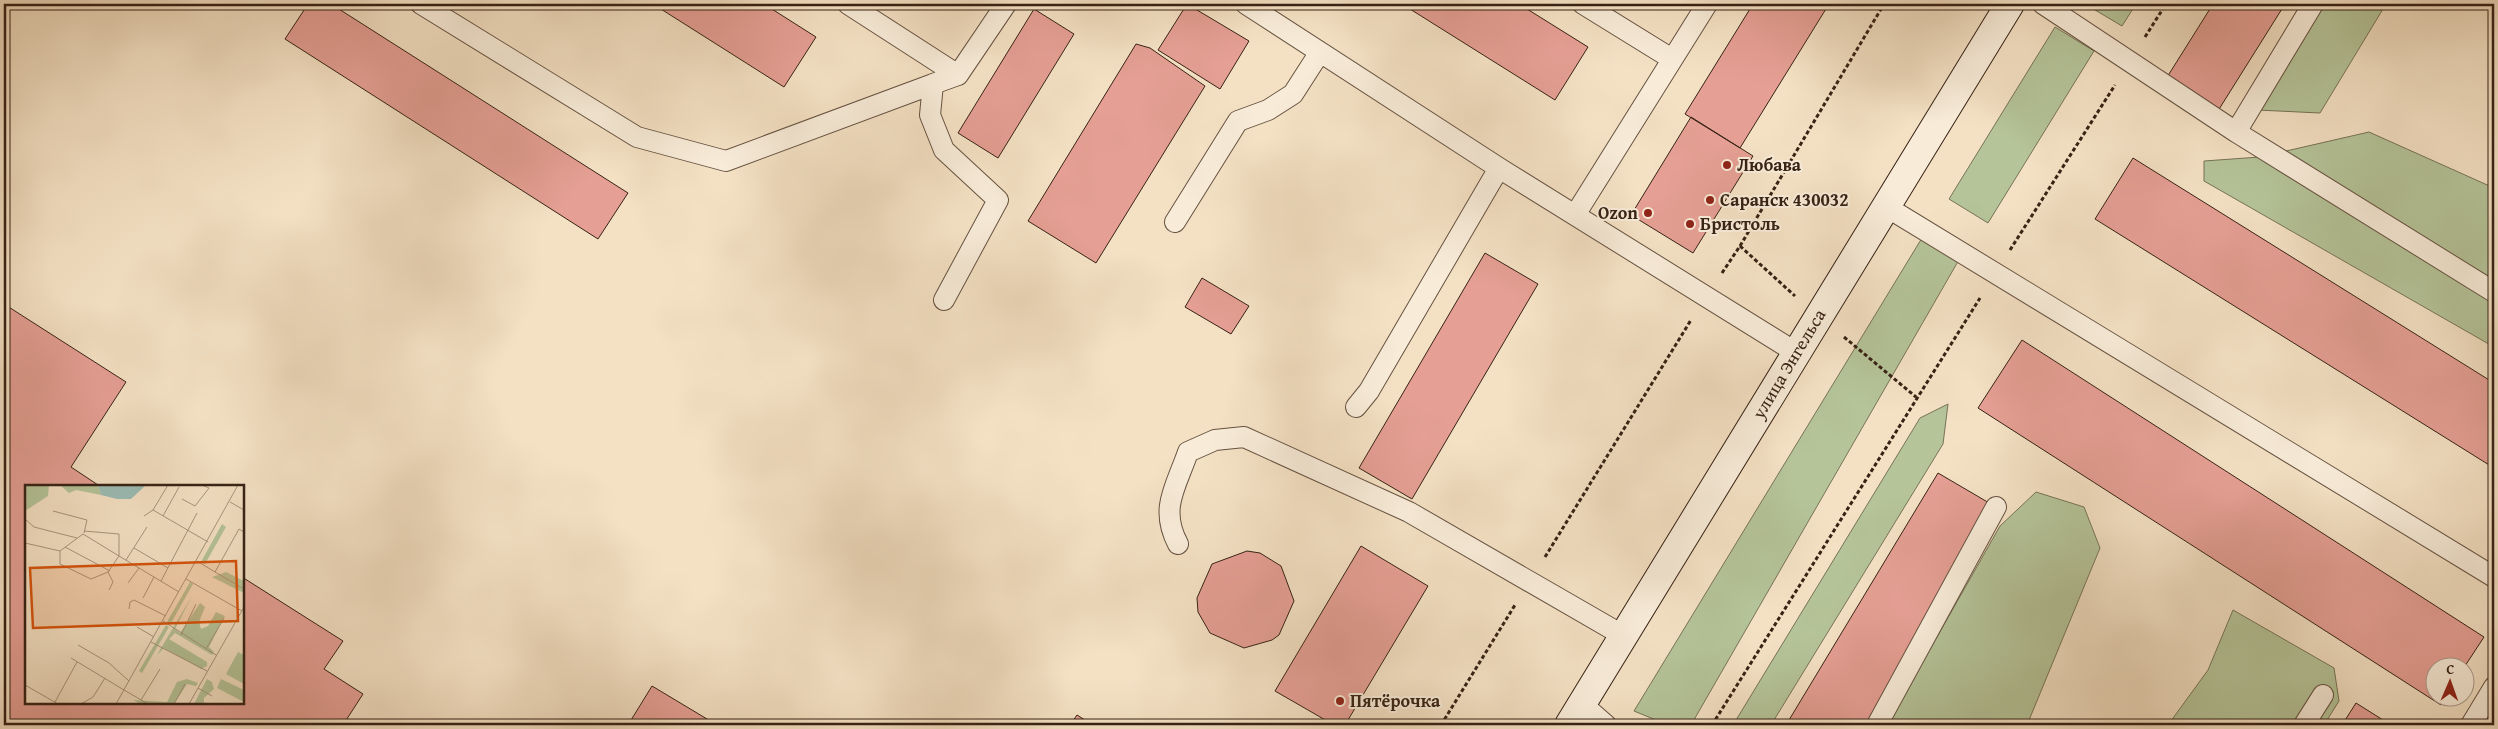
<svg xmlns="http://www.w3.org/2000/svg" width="2498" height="729" font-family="'Gentium Book Plus',serif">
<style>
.green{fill:#b5c499;stroke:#767357}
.building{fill:#e59f94;stroke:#372215}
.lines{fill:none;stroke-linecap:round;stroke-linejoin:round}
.lane-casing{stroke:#665241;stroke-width:22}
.secondary-casing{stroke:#372215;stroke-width:30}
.path{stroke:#372215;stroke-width:3;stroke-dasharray:4 2.5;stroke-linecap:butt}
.lane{stroke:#f8ecd9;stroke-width:20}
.secondary{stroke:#f8ecd9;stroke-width:28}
.poi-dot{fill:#8f2418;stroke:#f8ecd9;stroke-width:2}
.labels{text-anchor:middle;stroke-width:4;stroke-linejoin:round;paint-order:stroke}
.poi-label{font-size:18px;font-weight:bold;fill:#372215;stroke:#f8ecd9;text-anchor:start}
.street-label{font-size:18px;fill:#372215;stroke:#f8ecd9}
.inset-road{fill:none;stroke:#a8957e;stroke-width:1}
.view{fill:#d6540d;fill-opacity:0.15;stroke:#d6540d;stroke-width:2.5}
.inset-edge{fill:none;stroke:#372215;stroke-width:2.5}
</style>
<rect width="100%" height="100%" fill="#f4e1c4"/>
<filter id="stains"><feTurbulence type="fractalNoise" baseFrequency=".004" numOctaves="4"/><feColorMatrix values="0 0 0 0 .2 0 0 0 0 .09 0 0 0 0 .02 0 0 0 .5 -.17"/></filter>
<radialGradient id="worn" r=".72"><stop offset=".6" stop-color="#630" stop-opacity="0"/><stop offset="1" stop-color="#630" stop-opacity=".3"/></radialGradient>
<path class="green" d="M2085,4H2136L2122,26Z
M2320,4H2386L2320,113L2257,110Z
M2055,27L2094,51L1988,223L1949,199Z
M2369,132L2494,188V347L2204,181V161L2260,157Z
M1925,233L1960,258L1691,725H1668L1634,711Z
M1948,404L1943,444L1771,725H1733L1920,418Z
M2036,492L2084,507L2100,548L2027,725H1887L2000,526Z
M2233,610L2334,668L2339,701L2324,725H2168L2208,670Z"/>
<path class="building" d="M308,4H331L628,193L598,239L285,39Z
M653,4H764L816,37L784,87Z
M1187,4L1249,41L1220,89L1158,50Z
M1402,4H1519L1588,47L1555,100Z
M1753,4H1829L1740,148L1685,114Z
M2213,4H2285L2216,114L2164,82Z
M1034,9L1074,34L998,158L958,133Z
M1136,44L1150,48L1205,86L1096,263L1028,221Z
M1691,117L1753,156L1693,253L1631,215Z
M2133,158L2494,383V468L2095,219Z
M1485,253L1538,284L1412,499L1359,468Z
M1202,278L1249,306L1231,334L1185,307Z
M4,304L126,382L71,467L101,487H26V703H242V577L343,641L324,669L363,694L343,725H4Z
M2022,340L2484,637L2465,666H2436V696H2446L2441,705L1978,408Z
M1938,473L1996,507L1865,725H1786Z
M1361,546L1428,586L1345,725H1334L1275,691Z
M1247,551L1260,553L1281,566L1294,601L1279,635L1272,640L1244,648L1210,633L1198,612L1197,598L1212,564Z
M652,686L717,725H628Z
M2356,703L2391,725H2342Z
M1077,715L1093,725H1070Z"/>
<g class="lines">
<g class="lane-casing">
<path id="lane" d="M421,4L637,137L726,161L933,84
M848,4L958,75
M1246,4L1499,168L1797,353
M1583,4L1672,59
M2043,4L2236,132
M2313,4L2236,132L2494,292
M1885,206L2494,577
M1575,215L1707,4
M1175,222L1238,121L1268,110L1293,94L1320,52
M944,300L998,200L944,150L930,115L933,84L958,75L1006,4
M1356,407L1369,391L1499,168
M1178,544C1159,508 1176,487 1188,452L1215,440L1244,437L1409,512L1624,636
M1582,704L1606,725
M1877,725L1996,507
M2304,725L2323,695
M2471,725L2494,687"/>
</g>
<g class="secondary-casing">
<path id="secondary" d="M1569,725L2010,4"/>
</g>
<path class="path" d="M2145,37L2166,4
M1740,246L1795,296
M2010,250L2115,85
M1722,273L1740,246L1884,4
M1844,337L1916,397
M1545,557L1691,320
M1441,725L1515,605
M1712,725L1980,298"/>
<use href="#lane" class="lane"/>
<use href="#secondary" class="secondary"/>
</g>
<g class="poi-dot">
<circle cx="1727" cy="165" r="5"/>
<circle cx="1710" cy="200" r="5"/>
<circle cx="1648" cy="213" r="5"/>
<circle cx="1690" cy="224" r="5"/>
<circle cx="1340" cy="701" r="5"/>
</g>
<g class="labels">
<g class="poi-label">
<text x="1737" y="171">Любава</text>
<text x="1720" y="206">Саранск 430032</text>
<text x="1638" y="219" text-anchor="end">Ozon</text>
<text x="1700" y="230">Бристоль</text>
<text x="1350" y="707">Пятёрочка</text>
</g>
<g class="street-label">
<text transform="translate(1789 364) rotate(-59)" y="6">улица Энгельса</text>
</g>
</g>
<g transform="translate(25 485)">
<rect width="219" height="219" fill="#f4e1c4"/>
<path d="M0,0H24L23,11L0,26ZM35,0H73L76,10L51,5L44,8ZM197,39L201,42L180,79L176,77ZM201,87L219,96V108L187,92ZM165,97L168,99L146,138L142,137ZM167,111L150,144L155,148L175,118L180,122L174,137L176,144L183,141L191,127L200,131L184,162L189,167L187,170L150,148L144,154L182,177V181L176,184L139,163L132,170ZM141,140L144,142L117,188L114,186ZM213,167L219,170V199L201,189ZM162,194L173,198L171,201L162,199L149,219H116L108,215L142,217L152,197ZM182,194L187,197L189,204L179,213V219H169ZM196,194L219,205V217L192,203Z" fill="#b5c499"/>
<path d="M73,0H121L106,14H92L76,10Z" fill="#9cbdb6"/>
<path class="inset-road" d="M157,14L170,21L184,3L177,0M205,17L219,25M128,25L183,57M28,26L62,35L59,48M119,31L128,25L143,0M138,31L154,2M0,34L9,42L52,53M59,46L94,49V71L58,49L35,66V79L66,94L83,87M219,47L214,44L190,87L219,104M0,58L35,66M40,62L85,86M109,63L143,83M101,75L122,42M172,76L190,87M161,94L217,126M136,96L172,28M103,98L114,83M84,105L88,97L83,87L94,71L154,107M118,113L129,92M104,124L105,117L109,115L141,131M138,136L191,170M112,142L129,152M156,150L171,119M126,157L182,186M53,160L84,178L104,196M181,164L199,133M46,173L99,205M0,200L33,219M173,203L187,211M99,205L123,219M116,215L135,184M30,217L52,177M56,219L68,212L80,193M91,219L213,0M149,219L160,199M164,219L219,122"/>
<path class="view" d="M211,76L213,136L8,143L5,83Z"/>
<rect width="219" height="219" class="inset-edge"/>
</g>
<rect width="2498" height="729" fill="none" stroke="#f4e1c4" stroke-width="20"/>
<rect x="5" y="5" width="2488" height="719" fill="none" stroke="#372215" stroke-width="2.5"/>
<rect x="10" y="10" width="2478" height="709" fill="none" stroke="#372215"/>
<g transform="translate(2450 682) rotate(2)"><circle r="24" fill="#f8ecd9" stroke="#ab9b8b"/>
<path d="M0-4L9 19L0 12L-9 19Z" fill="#8f2418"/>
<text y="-8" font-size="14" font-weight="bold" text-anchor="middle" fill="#372215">С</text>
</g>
<rect width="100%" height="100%" filter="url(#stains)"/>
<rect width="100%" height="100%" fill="url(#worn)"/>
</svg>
